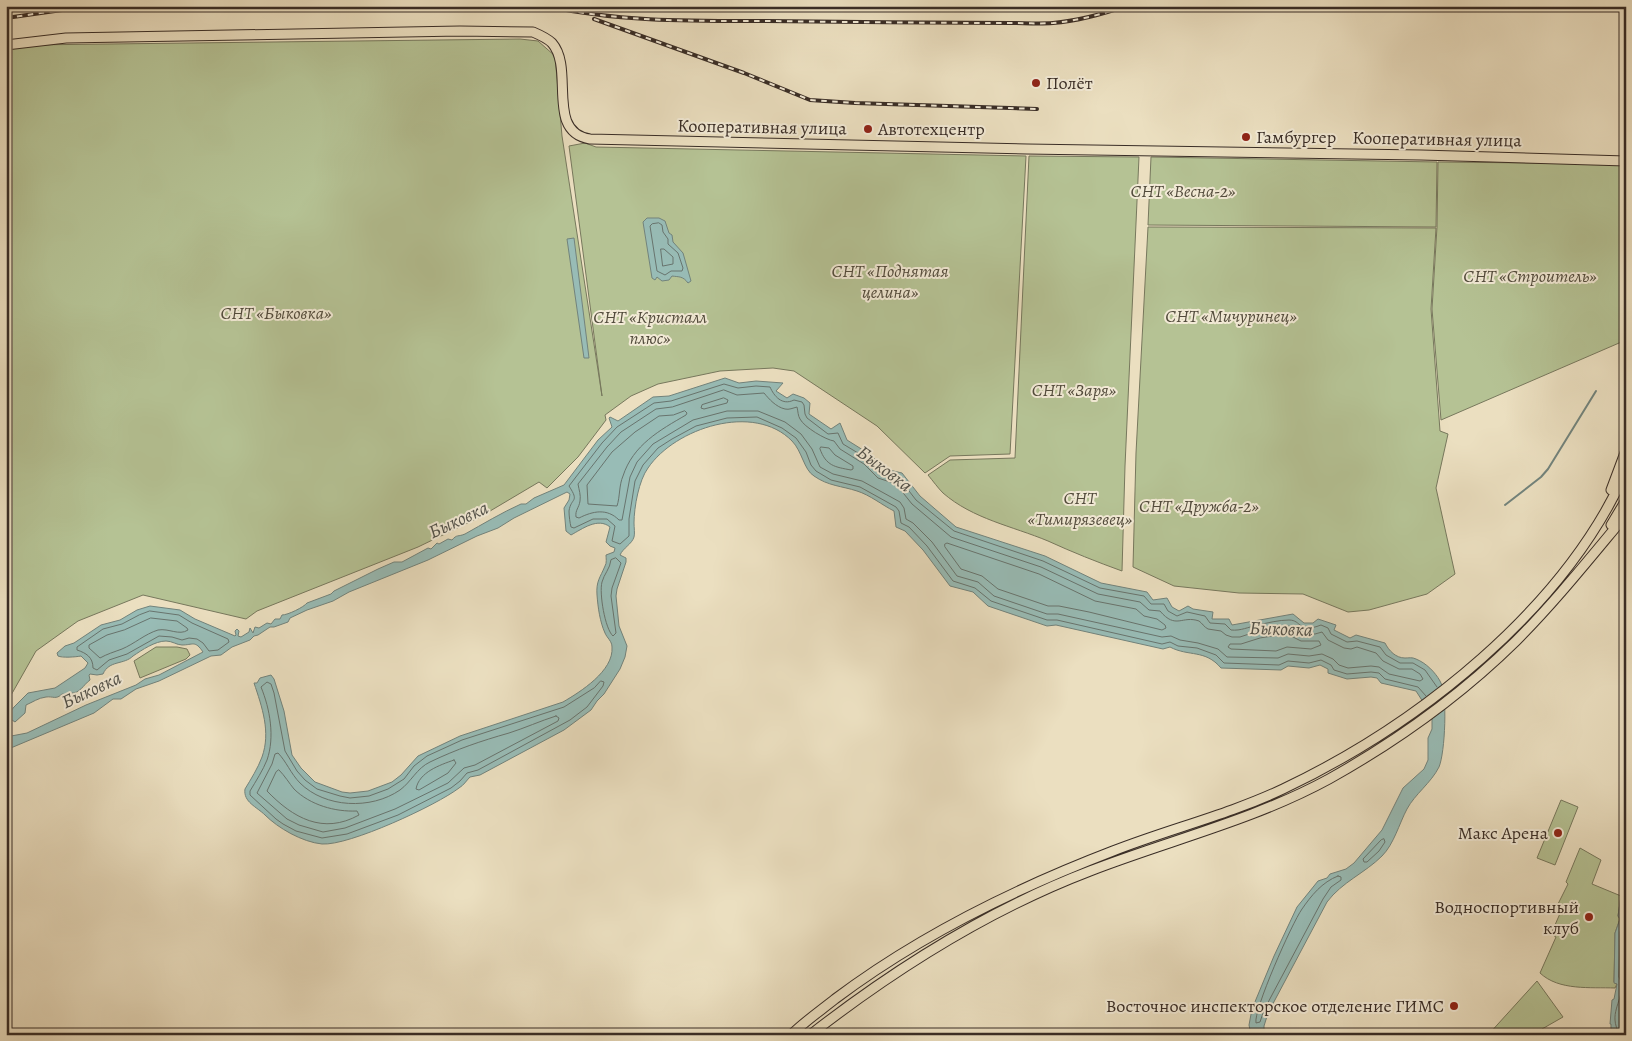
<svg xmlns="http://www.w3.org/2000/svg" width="1632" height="1041" font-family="Alegreya,serif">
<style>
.green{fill:#b5c294;stroke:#77785d}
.water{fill:#98bcb6;stroke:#72837c}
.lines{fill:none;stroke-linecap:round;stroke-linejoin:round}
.shore{stroke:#68746e;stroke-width:1}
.stream{stroke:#72837c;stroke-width:2}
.major-casing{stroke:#392d26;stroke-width:11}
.major{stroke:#ebdfc0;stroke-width:9}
.rail-casing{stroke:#392d26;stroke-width:4}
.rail{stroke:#f2ead6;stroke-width:2;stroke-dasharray:5.5;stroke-linecap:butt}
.poi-dot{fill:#8f2418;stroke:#f2ead6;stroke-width:2}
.labels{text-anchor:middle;stroke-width:4;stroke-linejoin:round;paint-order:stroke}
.poi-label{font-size:18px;fill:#392d26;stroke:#f2ead6;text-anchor:start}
.street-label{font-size:18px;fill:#392d26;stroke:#f2ead6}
.park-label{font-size:18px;font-style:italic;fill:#524b3c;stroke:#f2ead6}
.water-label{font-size:19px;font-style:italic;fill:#51514a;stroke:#f2ead6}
</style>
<rect width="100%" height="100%" fill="#ebdfc0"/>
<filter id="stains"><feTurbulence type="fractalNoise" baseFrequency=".004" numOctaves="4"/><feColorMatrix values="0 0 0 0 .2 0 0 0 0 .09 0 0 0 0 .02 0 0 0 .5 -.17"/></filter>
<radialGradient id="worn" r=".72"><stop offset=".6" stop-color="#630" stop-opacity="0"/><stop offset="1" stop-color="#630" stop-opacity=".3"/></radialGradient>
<path class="green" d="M520,39L538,41L555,56L562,136L602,396L569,146L585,143L596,147L1026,156L1010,454L950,456L925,473L877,426L794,371L773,368L720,371L658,384L631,396L605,415L606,420L578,457L547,488L539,482L480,517L418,547L257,611L246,619L143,595L78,621L36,651L6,704V50L27,45Z
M1029,156L1139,157L1125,466L1122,571C1097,562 1072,552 1048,541C1012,526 973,519 943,493C938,488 933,481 928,475L950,460L1015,458Z
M1151,157L1437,162L1436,227L1148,225Z
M1438,162L1626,164V340L1441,420L1432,309L1437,227Z
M1148,227L1436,228L1431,309L1440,431L1448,434L1436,488L1455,574L1427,594L1369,610L1348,612L1303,594L1239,593L1174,586L1133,567L1136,453Z
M156,647H177L187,649L190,655L186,659L140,678L134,661Z
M1561,800L1578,807L1555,865L1537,858Z
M1580,848L1601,860L1592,884L1621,896L1618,916L1620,919L1615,933L1614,982L1617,984L1615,988C1591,987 1559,991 1540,973L1556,937L1551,934L1562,909L1557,906L1568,884L1566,882Z
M1537,981L1563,1017L1542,1029V1035H1488Z"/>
<path class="water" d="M647,218H659L665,221L669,233L672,235L673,242L683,253L691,281L688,283C683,276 679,277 672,276L669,280L662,281L657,277L655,280L652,278L643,222Z
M574,238L589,358H584L567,239Z
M725,378L739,383L756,381L783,383L776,391L787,398L793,394L804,398L810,403L809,414L831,429L840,423L847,440L871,455L885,469L902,473L920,496L956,527L1045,556L1101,583L1147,592L1153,600L1167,598L1172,607L1179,611L1188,606L1193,609L1213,612L1212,619H1229L1232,625L1293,614L1304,623H1313L1318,619L1336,625L1334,630L1350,638L1356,635L1385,643C1389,651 1396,658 1405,658C1409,658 1412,657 1416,659C1426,663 1435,672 1440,681C1448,694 1445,753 1439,767C1431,783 1415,794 1407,809C1399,824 1394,844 1382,856C1365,873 1342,882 1327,902L1268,1013L1264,1026V1035H1251L1249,1025L1252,1009L1274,956L1297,907L1318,881L1327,878L1330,874L1346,869L1354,863L1382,830L1403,788L1424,769L1428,760V738L1432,729V716L1416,691L1381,683L1377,678L1371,677L1347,679L1328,673V669L1320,665L1309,668L1288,666L1281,670L1221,668C1205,649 1189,657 1170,647L1163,649L1056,625L1047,626L988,606L973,592L950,586L923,550L905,531L896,527L894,511C882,505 870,495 857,491C842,486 828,486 814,476C804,470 802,451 792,441C754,402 675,428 648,468C639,480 634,507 634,523C634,527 635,534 634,537C632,544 623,548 620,555L626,558V562L617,589L616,596L619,626L627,646L625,657L620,669L604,694L597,701L591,710L564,730L480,775L470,777C466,781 464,785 459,788C437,805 349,846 322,844C302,842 278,828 265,815C257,807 243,802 245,789C251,779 258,768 262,757C271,732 262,707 254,683H257L260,678L271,675L274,679L284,711L292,755L301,768L315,782L342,792L350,793L368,791L392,782L401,775L418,756L460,736L563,702C580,692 614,671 612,647C612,641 607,638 605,633C600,622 598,608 597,595C596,581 600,578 605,566C607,563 606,558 606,555L614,552L615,548L610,546L606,542L610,527C598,517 582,529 571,535L566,531L564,508L569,500L570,494L567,492L514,518L498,528L477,536L428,560L349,592L333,601L307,610L290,618L288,622L274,627H270L258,635L254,636L250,640L232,647L221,655L211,656L159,681L136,689L121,699H113L94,713L6,750V737L27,733L86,705L136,685L145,679L159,675L203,652C195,640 193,645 182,645C177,645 172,641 166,641C155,641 142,650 133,656C124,665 109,660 103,674L97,675L90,674L89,675L90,680C83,685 80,694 70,693L68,695L62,694C56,700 53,696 46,697C38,698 33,702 26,705L25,713L15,722L9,718L10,712L14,707L28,693L55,688L85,668L88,663L81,656C76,657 62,658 58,656L57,653L65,646L74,643L101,625L120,620L137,610L150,606L180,610L195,619L235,636L236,635L235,631L237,629L239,631L238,636L241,637L249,632L250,628L253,633L255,627L259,628L267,623L271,624L275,619H280L282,615C288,615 304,607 307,603L331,594L334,591L378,569L394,562H402L428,548L431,549L437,543L439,544L448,539L452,540C457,534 458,537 465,534C483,524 501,513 521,504H526L534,498L564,485L598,440L612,427L609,418L610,417L618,421L653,397L669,396Z
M1626,886V1035H1615L1611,1032V1024H1610L1612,1000L1614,999L1617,984L1614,983L1615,933L1620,919L1618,916L1621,896Z"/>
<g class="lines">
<path class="shore" d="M659,223L662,225L663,232L668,239V244L678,253L683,268L682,271H671L665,275L657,271L650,226L652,224Z
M661,249H664L673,257V264L663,266Z
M724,390L737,395L764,393C769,399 776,407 785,409C789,410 793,408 797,407C798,411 798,416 800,419C804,427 826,440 834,441L840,449L864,464L878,478L896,484L912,504L951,537L1041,567L1098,594L1140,602L1149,610L1160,611C1176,630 1182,615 1199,621C1202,623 1204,627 1208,629L1221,631L1226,635L1232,637H1240L1258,631L1289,626L1303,634H1315L1322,632L1328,640L1344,648L1351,649L1357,647L1376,653L1383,661L1399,669H1412L1420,674L1423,679L1420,681L1389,674L1379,667L1371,666L1348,668L1339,665L1333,659L1322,654L1309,656L1288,654L1278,658L1227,657L1218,649L1198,643L1180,640L1171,636L1162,637L1058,614H1047L994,596L978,582L957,576L932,542L913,523L906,519L904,508L900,502L862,481L833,474L820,467L812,449L801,434L785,422L758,411H727L693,420L653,444L637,462L630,477L622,520H619C607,508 593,511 579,518L576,517C575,510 579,508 580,501C581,495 579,490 578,484L607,447L621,432L656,409L672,407Z
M724,398L728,400L727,403L704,409L701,408L702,405Z
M685,411L687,413L686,415C660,430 633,445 623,476C619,485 620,497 617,506L588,504L587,485L612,452L635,432L659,416L673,415Z
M821,447L829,448L835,455L853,466V469L851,470C835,467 826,466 820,449Z
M945,544L947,543L1039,574L1095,601L1136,609L1144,616L1157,619L1165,625L1166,628L1162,630L1089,612L1059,606H1048L998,589L982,576L961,569L945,547Z
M616,558L621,563L612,588L611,596L616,633L613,636C605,629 599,593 602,582C604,574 610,569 611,560Z
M150,611L179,615L192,623L228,639L229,642L218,650L209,651L203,643L197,639L189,638L182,640L172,637L159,636L127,654L109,660L97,670L93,668C93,657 86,653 77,650V647L103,629L122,624L139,615Z
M151,618L177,621L187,628L188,630C179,636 169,628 158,630C145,634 134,644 122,649C114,652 107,654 100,658L89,648V645L107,635L124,630Z
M1287,634L1301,641H1319L1321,645L1311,649L1287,647L1276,651L1231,649L1228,647L1230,644H1241L1260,638Z
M601,681L604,682L603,686L587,707L570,720L478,770L467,773L460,781L451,788L398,815L347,834L322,838L296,831L283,824L276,819L250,795V791C256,781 263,770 267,760C275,737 270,709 261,687L267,682L271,684L274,693L285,751L297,771L305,780L317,789L340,796L350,798L369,796L388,789L404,779L414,766L427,756L462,740L564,707L594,688Z
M1426,696L1418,687L1385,679L1379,673L1371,672L1347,674L1334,670L1331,665L1321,660L1309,663L1288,661L1279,665L1224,663L1216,655L1197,648L1178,646L1170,642L1162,644L1057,620H1047L991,601L975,588L953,581L927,546L909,527L901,523L899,511L896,507L860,487L831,480L816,471L811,465L806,452L796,438L782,428L757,417L727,418L696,426L672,439L658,448L643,465L635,481L629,519V536L620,544L612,541L615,526L607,519H593L574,528L571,527C570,523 569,516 569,511C571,497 580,503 569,486L602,443L617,427L654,403L671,401L724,384L738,388L756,386L770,387C774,396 782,406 794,400L802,402L804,405L805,414L807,418L828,434L838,433L843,444L868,459L882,473L899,478L916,500L954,531L1043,561L1100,588L1144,596L1151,604H1164L1168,611L1177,616L1187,612L1205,616L1210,623L1225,624L1231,630C1241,631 1248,627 1258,625C1267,623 1279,620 1289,620C1302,620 1298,634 1321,625L1328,628L1331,634L1347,642L1357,641L1380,647L1386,655L1400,663H1413L1425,670L1437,687
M556,716L559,718L558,721L475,765L464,768L448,783L395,809L345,828L323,832L299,825L287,819L257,793L272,764L275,754L278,753C286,761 291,774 300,783C325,808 371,810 400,790C411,782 417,768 430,762C457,749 481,741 509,733C525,728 540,721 556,716Z
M454,760L456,763L448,773L419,790L416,789C419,772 440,765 454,760Z
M279,770C285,776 289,783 294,789C310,805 335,812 357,811L359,815C323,835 293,818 267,791L276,772Z
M1384,839L1385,842L1379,851L1367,862H1364L1363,859L1381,840Z
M1338,876L1341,877V880L1331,887L1323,899L1264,1010L1260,1022L1256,1023C1253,1011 1292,923 1302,909C1311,896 1322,882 1338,876Z
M1618,1035C1618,1030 1615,1025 1615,1020C1614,1005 1627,991 1619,977L1620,932L1624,920L1626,900"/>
<path class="stream" d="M1505,505L1541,477L1548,469L1596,391"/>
<g class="major-casing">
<path id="major" d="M6,45L66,38L460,31L533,32C540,35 547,38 552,43C575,69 545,132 590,139L1027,149L1421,155L1626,161
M1611,490L1626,450
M1611,525L1626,500
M791,1035C804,1022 820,1011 835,999C920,935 1014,889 1113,851C1169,829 1228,815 1283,789C1418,725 1564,610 1626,471
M810,1035C896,968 988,910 1090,871C1170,840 1254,820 1329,779C1397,741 1460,696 1516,641C1555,602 1590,558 1626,515"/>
</g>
<use href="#major" class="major"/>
<g class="rail-casing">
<path id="rail" d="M546,6C618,22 693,21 766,21C847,22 929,23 1010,23C1024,23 1039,24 1053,23C1077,21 1103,14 1126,6
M6,18L90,6
M594,19L744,73L810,100L855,103L1037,109"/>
</g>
<use href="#rail" class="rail"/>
</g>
<g class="poi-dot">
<circle cx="1036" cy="83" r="5"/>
<circle cx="868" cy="129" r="5"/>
<circle cx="1246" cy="137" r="5"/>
<circle cx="1558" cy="833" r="5"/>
<circle cx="1589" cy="917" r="5"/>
<circle cx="1454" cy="1006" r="5"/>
</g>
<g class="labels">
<g class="poi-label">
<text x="1046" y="89">Полёт</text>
<text x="878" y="135">Автотехцентр</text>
<text x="1256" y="143">Гамбургер</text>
<text x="1548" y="839" text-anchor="end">Макс Арена</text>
<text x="1579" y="913" text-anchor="end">Водноспортивный<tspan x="1579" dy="21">клуб</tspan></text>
<text x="1444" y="1012" text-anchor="end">Восточное инспекторское отделение ГИМС</text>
</g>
<g class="street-label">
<text transform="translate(762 127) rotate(1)" y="6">Кооперативная улица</text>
<text transform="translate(1437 139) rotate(1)" y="6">Кооперативная улица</text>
</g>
<g class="park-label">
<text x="1183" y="197">СНТ «Весна-2»</text>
<text x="890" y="277">СНТ «Поднятая<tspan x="890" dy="21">целина»</tspan></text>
<text x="1530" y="282">СНТ «Строитель»</text>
<text x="276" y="319">СНТ «Быковка»</text>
<text x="1231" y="322">СНТ «Мичуринец»</text>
<text x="650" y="323">СНТ «Кристалл<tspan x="650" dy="21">плюс»</tspan></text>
<text x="1074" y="396">СНТ «Заря»</text>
<text x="1080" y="504">СНТ<tspan x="1080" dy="21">«Тимирязевец»</tspan></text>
<text x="1199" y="512">СНТ «Дружба-2»</text>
</g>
<g class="water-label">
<text transform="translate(885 468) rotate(37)" y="7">Быковка</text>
<text transform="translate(458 519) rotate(-25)" y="7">Быковка</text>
<text transform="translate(1281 628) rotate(2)" y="7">Быковка</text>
<text transform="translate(91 689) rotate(-25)" y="7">Быковка</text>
</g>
</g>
<rect width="1632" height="1041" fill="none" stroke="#ebdfc0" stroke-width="25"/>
<rect x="8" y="8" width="1617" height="1026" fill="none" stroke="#392d26" stroke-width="2.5"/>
<rect x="12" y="12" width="1607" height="1016" fill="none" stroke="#392d26"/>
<rect width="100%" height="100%" filter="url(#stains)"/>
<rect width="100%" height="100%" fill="url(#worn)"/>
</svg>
